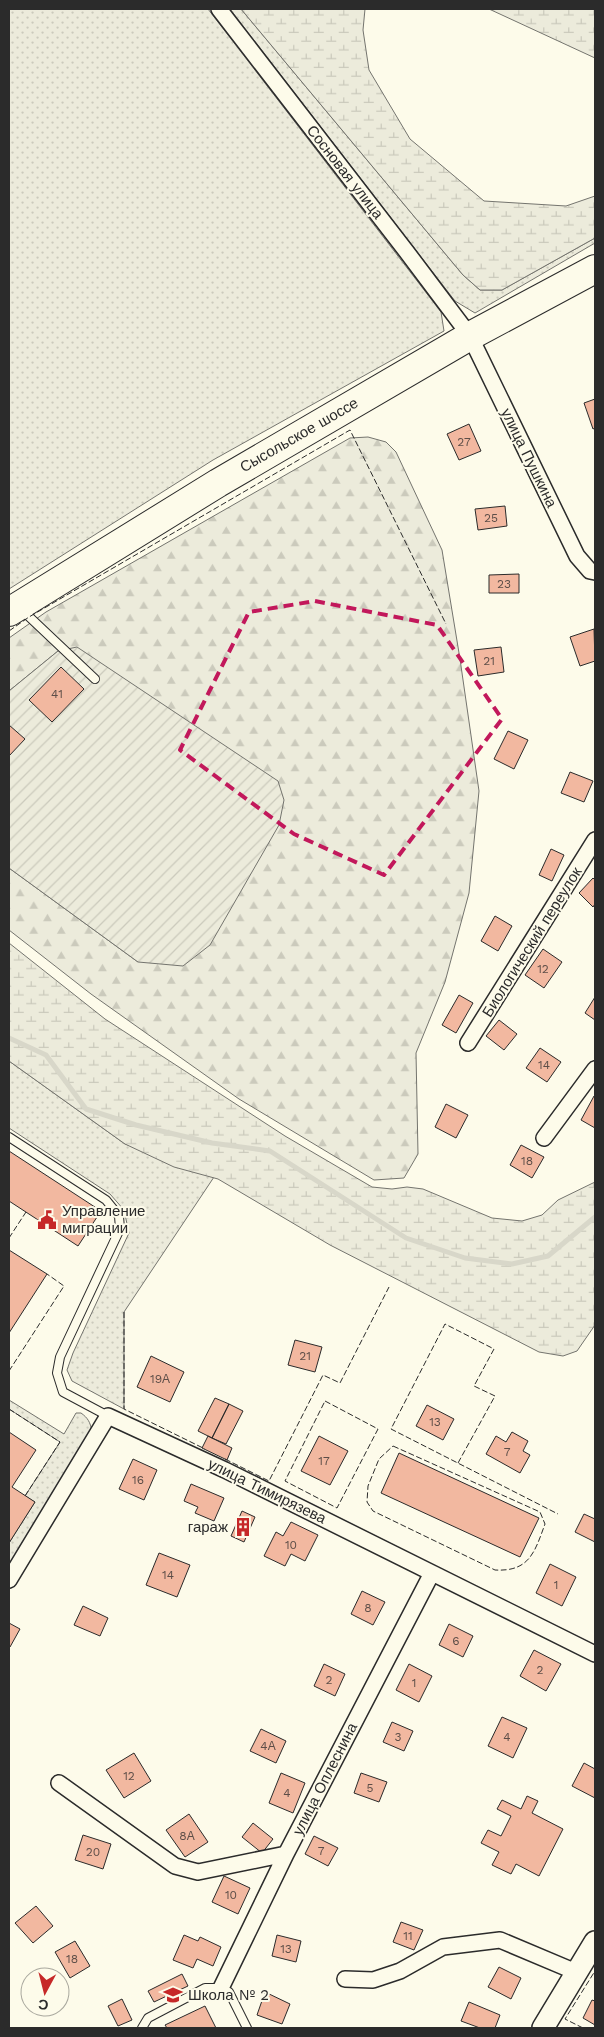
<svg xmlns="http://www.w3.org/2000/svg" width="604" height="2037" font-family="'Work Sans',sans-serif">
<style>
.grass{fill:url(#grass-dots);stroke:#74746e}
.forest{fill:url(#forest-firs);stroke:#74746e}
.wetland{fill:url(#wetland-marsh);stroke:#74746e}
.garden{fill:url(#garden-furrows);stroke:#74746e}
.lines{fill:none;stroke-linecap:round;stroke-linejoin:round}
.stream{stroke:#d8d7c9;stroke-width:5}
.building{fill:#f2b8a0;stroke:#2b2b2b}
.lane-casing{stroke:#2b2b2b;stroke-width:10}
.street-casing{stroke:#2b2b2b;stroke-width:18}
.secondary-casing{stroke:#2b2b2b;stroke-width:24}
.highway-casing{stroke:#2b2b2b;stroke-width:30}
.lane{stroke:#fdfbea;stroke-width:8}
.street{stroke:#fdfbea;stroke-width:15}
.secondary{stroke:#fdfbea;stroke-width:21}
.highway{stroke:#fdfbea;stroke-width:28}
.fence{stroke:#2b2b2b;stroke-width:1;stroke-dasharray:6 2.5;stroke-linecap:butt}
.marked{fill:none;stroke:#c2185b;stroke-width:4;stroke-dasharray:10 6;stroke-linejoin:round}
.labels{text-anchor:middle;stroke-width:4;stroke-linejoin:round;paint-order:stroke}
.number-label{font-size:12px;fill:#5d4e48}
.street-label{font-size:15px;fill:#2b2b2b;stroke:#fdfbea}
.poi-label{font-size:15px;fill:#2b2b2b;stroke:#fdfbea;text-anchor:start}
</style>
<defs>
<pattern id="grass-dots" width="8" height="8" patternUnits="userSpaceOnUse" patternTransform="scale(1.25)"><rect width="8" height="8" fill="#ecebdb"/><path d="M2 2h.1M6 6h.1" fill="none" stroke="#cbcabc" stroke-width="1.8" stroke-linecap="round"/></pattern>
<pattern id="forest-firs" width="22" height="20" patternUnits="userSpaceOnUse" patternTransform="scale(1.25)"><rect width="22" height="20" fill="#ecebdb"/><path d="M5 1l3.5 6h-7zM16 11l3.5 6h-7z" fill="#cbcabc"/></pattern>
<pattern id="wetland-marsh" width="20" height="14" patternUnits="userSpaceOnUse" patternTransform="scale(1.25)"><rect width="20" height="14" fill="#ecebdb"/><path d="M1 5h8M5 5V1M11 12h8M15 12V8" fill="none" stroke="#cbcabc"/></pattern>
<pattern id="garden-furrows" width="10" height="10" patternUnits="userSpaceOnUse" patternTransform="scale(1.25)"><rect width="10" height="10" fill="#ecebdb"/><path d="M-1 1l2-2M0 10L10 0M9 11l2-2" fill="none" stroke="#cbcabc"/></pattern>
</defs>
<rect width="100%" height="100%" fill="#fdfbea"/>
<path class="grass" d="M9,9H208L441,312L444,331L213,460L9,589Z
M230,9H241L463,275L480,290H502L595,238V243L475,313L455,301Z
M9,1061L125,1144L216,1174L124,1312V1409L72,1381L67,1370L73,1353L129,1233L124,1210L110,1194L9,1128Z
M9,1400L64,1434L76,1413H81C88,1418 90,1422 92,1431L9,1567V1543L35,1502L25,1496L60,1442L9,1409Z"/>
<path class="forest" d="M368,437L386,442L396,452L442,550L460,659L479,791L469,893L445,982L416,1053L418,1154L404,1178L374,1180L239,1099L91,994L9,930V868L138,962L58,651L9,691V638L46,612L350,438Z"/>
<path class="wetland" d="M241,9H365L363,30L369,70L410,139L484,201L566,206L595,196V238L502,290H480L463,275Z
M489,9H595V58Z
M9,943L105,1019L285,1136L372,1187L392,1189L407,1187L423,1189L492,1218L522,1221L542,1215L558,1200L595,1182V1325L577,1351L563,1356L539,1352L330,1245L218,1179L174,1167L125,1144L9,1061Z"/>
<path class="garden" d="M77,647L278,781L284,800L279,825L210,945L183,966L138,962L9,868V691L58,651Z"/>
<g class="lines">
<path class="stream" d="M9,1038L46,1055L86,1109L136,1125L212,1143L270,1151L406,1238L465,1258L512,1264L548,1256L595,1217"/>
</g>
<path class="building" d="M595,399V428L593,429L584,403Z
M469,424L481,451L459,460L447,434Z
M505,506L507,526L478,530L475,509Z
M519,574V593H489V575Z
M594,629L595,661L580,666L570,637Z
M501,647L504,672L478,676L474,650Z
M61,667L84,689L52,722L29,700Z
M9,725L25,739L9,756Z
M508,731L528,740L514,769L494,759Z
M570,772L593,781L584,802L561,793Z
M551,849L564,855L552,881L539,875Z
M593,878L595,880V904L593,907L579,893Z
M495,916L512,926L498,951L481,941Z
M543,949L562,962L544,988L525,975Z
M459,995L473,1003L456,1033L442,1025Z
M595,997V1020L585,1013Z
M499,1020L517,1034L504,1050L486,1036Z
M540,1048L561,1062L547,1082L526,1068Z
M594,1096L595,1097V1128L581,1120Z
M446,1104L468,1115L456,1138L435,1127Z
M521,1145L544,1157L532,1178L510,1165Z
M9,1151L101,1211L78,1246L9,1201Z
M9,1250L47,1274L9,1333Z
M295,1340L322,1347L315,1372L288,1365Z
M151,1356L184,1372L170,1402L137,1387Z
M215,1398L229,1404L212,1438L198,1431Z
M229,1404L243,1411L226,1444L212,1438Z
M427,1405L454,1419L443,1440L416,1426Z
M9,1432L36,1450L12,1487L35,1502L9,1543Z
M512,1432L528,1441L523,1451L530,1455L520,1473L486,1454L496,1436L506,1442Z
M208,1436L232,1448L227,1460L202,1448Z
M319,1436L348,1451L330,1485L301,1471Z
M399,1453L539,1518L520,1557L381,1493Z
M133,1459L157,1470L144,1500L119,1489Z
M191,1484L224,1498L214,1521L195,1513L198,1507L184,1501Z
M242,1511L255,1517L244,1542L231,1536Z
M584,1514L595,1519V1542L575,1532Z
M291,1522L318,1535L305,1561L291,1554L285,1566L264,1556L276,1532L283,1536Z
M159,1553L190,1565L177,1597L146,1585Z
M550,1564L576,1577L562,1606L536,1593Z
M362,1591L385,1602L373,1625L351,1614Z
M83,1606L108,1618L100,1636L74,1625Z
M9,1623L20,1629L10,1647L9,1646Z
M449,1624L473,1636L463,1657L439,1645Z
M534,1650L561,1664L546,1691L520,1676Z
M324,1664L345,1674L335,1696L314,1686Z
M409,1664L432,1676L419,1702L396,1690Z
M502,1717L527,1728L513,1758L488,1746Z
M392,1722L413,1731L404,1751L383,1742Z
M261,1729L286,1741L276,1763L250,1751Z
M134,1753L151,1781L124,1798L106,1770Z
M584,1763L595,1769V1798L572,1786Z
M281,1773L305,1783L293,1813L269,1803Z
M361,1773L387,1782L379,1802L354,1793Z
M527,1796L538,1801L532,1813L563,1829L539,1876L516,1864L511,1874L492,1865L499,1852L481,1843L488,1830L501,1836L511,1816L497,1809L502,1800L521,1809Z
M189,1814L208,1842L185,1857L166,1830Z
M253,1823L273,1839L262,1853L242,1837Z
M83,1835L111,1844L103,1869L75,1860Z
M314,1836L338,1848L328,1866L305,1854Z
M224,1876L250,1888L238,1914L212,1902Z
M36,1906L53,1926L33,1943L15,1923Z
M401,1922L423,1930L414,1950L393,1942Z
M184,1935L198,1941L200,1937L221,1947L213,1966L197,1959L193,1968L173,1960Z
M277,1935L301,1941L296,1962L272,1956Z
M75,1941L90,1966L70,1978L55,1952Z
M499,1967L521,1978L511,1999L488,1987Z
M182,1974L188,1986L154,2002L148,1991Z
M265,1992L290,2004L282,2024L257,2015Z
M122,1999L132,2020L118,2026L108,2006Z
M592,2000L595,2001V2025L583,2018Z
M469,2002L500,2015L495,2028H480L461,2021Z
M205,2006L216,2028H167L165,2025Z"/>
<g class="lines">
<g class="lane-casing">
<path id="lane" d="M22,610L95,679
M9,1137L106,1200L119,1216L120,1229L60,1357L57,1373L63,1392L108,1416
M142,2028L148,2018L205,1988H221L229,1992L247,2028"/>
</g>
<g class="street-casing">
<path id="street" d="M219,9L406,251L470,336L577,556L590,571L595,572
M468,1043L595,840
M544,1138L595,1069
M9,1580L108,1416L225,1470L595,1654
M59,1783L175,1866L198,1872L286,1854
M345,1979L373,1980L400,1971L443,1947L500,1940L576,1972
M221,1988L286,1854L432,1573"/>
</g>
<g class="secondary-casing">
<path id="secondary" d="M543,2028L595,1942"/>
</g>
<g class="highway-casing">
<path id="highway" d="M9,612L218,483L470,336L595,269"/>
</g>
<use href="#lane" class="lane"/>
<use href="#street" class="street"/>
<use href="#secondary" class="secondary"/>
<use href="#highway" class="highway"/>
<path class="fence" d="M9,631L29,617L350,430L446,624
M9,1238L26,1212
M124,1312V1409L205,1449
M9,1371L64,1286L47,1274
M325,1401L378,1429L337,1508L285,1481Z
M9,1409L60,1442L25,1496
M393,1446L540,1512L545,1524C535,1551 530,1572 495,1570L373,1511L367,1502L368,1486L379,1459Z
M225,1459L269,1481L323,1375L340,1383L389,1287
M458,1463L495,1396L474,1386L494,1349L445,1324L391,1429L558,1514
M583,2028L565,2019L595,1971"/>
</g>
<path class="marked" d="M315,601L437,625L502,719L384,875L294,834L180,750L249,612Z"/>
<defs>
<g id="civic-bare" transform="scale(1.5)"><path d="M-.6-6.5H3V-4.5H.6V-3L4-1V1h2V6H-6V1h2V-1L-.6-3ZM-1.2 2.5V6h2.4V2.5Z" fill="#c62828" stroke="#fdfbea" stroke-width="2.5" paint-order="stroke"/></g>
<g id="building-bare" transform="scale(1.5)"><path d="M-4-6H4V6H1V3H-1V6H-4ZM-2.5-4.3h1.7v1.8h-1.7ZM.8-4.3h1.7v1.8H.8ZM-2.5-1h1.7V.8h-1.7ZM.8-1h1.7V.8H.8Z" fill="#c62828" stroke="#fdfbea" stroke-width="2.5" paint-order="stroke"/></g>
<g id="school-bare" transform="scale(1.5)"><path d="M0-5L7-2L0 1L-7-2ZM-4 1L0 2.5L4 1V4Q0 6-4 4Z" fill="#c62828" stroke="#fdfbea" stroke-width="2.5" paint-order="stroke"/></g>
</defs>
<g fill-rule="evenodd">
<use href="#civic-bare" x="47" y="1220"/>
<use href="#building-bare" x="243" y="1527"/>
<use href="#school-bare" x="173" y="1995"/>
</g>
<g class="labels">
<g class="number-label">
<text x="464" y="446">27</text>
<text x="491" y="522">25</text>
<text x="504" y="588">23</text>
<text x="489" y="665">21</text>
<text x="57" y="698">41</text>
<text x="543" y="973">12</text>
<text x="544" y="1069">14</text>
<text x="527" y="1165">18</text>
<text x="305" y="1360">21</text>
<text x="160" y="1383">19А</text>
<text x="435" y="1426">13</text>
<text x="507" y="1456">7</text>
<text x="324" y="1465">17</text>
<text x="138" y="1484">16</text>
<text x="291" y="1549">10</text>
<text x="168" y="1579">14</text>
<text x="556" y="1589">1</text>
<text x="368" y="1612">8</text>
<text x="456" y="1645">6</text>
<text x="540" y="1674">2</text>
<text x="329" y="1684">2</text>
<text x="414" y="1687">1</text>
<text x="398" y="1741">3</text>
<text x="507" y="1741">4</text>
<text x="268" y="1750">4А</text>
<text x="129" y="1780">12</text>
<text x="370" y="1792">5</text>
<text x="287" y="1797">4</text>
<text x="187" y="1840">8А</text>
<text x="321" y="1855">7</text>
<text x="93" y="1856">20</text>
<text x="231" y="1899">10</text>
<text x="408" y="1940">11</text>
<text x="286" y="1953">13</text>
<text x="72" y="1963">18</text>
</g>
<g class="street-label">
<text transform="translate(345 172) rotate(52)" y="5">Сосновая улица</text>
<text transform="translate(299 435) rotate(-30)" y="5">Сысольское шоссе</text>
<text transform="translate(529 458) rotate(64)" y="5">улица Пушкина</text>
<text transform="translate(532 942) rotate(-58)" y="5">Биологический переулок</text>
<text transform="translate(267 1491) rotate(26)" y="5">улица Тимирязева</text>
<text transform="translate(325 1779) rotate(-63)" y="5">улица Оплеснина</text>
</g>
<g class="poi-label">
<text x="62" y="1216">Управление<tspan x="62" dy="17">миграции</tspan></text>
<text x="228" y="1532" text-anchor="end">гараж</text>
<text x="188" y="2000">Школа № 2</text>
</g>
</g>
<rect width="604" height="2037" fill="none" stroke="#2b2b2b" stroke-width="20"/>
<g transform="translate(45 1992) rotate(187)"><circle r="24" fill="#fdfbea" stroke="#a9a89e"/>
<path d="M0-4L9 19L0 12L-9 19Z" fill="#c62828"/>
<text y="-8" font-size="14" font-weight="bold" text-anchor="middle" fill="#2b2b2b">С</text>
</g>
</svg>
